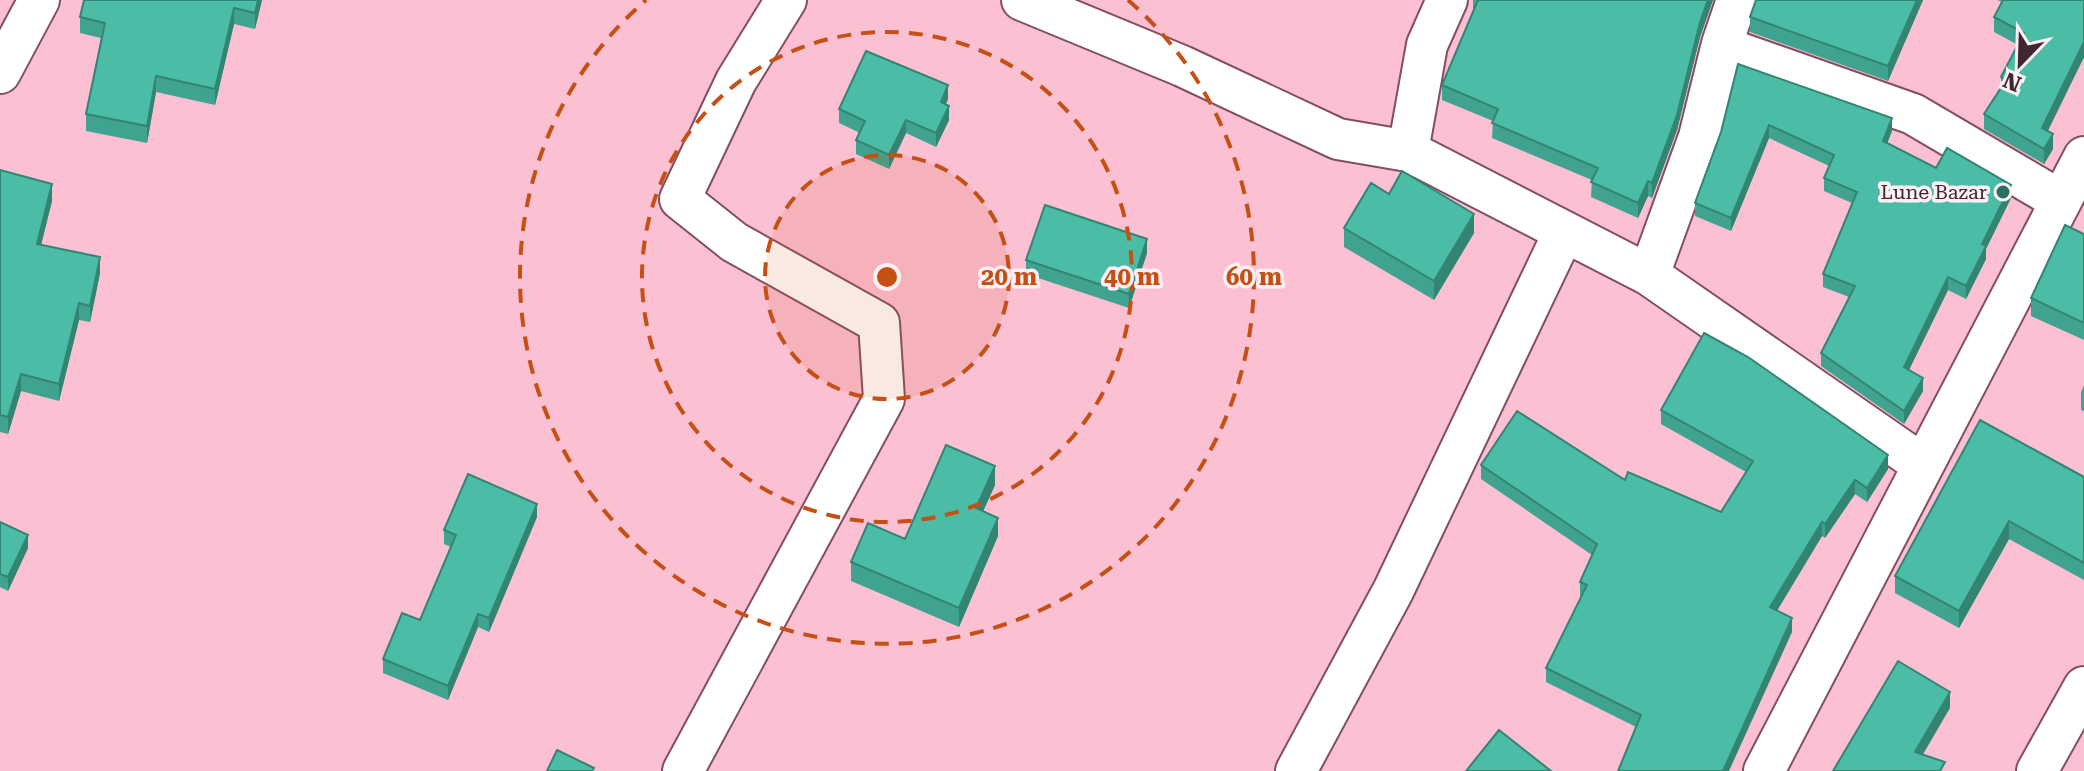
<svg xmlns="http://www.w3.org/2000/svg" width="2084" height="771" font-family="'Roboto Serif',serif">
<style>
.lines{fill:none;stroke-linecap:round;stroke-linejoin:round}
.minor-casing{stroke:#824f61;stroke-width:44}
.minor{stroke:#fff;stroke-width:40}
.wall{fill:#40a38f}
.shaded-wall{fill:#348474}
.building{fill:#4bbda6;stroke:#348474;stroke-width:2}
.ring{fill:none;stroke:#c64f13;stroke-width:4;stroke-dasharray:14 10}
.poi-dot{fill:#2b6f61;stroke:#fdf0f4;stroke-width:3}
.labels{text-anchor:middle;stroke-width:7;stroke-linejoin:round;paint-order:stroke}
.poi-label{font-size:20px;fill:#3e272f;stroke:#fdf0f4;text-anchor:end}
.centre{fill:#c64f13;stroke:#fdf0f4;stroke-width:4}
.ring-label{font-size:24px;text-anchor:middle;font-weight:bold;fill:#c64f13;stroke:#fdf0f4;stroke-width:7;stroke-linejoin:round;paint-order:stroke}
</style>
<rect width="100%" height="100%" fill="#fcc0d3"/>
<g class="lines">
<g class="minor-casing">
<path id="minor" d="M1022,0L1182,66L1338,139L1408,151
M1447,0L1427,45L1408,151L1649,275L1923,465
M1722,44L1737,52L1913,114L2061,201
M0,73L39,0
M1649,275L1699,137L1722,44L1737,0
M683,771L884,399L879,323L734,242L680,199L736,81L786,0
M1296,771L1393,591L1564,232
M1764,771L2084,157
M2037,771L2084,687"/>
</g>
<use href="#minor" class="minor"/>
</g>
<path class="wall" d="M262,0L255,29L234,24L215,105L156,92L147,143L86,131V114L101,38L80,33V17Z
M1473,0H1713L1700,37L1677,130L1652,198L1648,196L1638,218L1591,197L1592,180L1492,138L1493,121L1442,100V85L1474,9L1473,8Z
M1756,0H1923L1888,81L1750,32V17Z
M1997,0H2084V57L2047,131L2053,149L2044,164L1984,129V114L2001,88V77L2018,45L1994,32V17L2002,2Z
M1738,64L1892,131L1887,143L1936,168L2011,198L1986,249V259L1966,299L1948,290L1909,370L1923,391L1904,424L1821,366V353L1849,297L1823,287V274L1852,203L1824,191V178L1829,166L1769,138L1731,231L1695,216V203L1721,132Z
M948,99L945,105L949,120L936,147L906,133L889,169L856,154V140L860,133L839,123V109Z
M0,170L52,201L41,245L100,273L90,322L79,320L59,401L21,391L8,434L0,432Z
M1344,228L1474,233L1434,300L1344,247Z
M2084,234V340L2031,316V298Z
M1147,253L1129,308L1026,274V260Z
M2084,385V411L2081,410V392Z
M1661,410L1888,469L1867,502L1855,494L1825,538L1822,536L1777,611L1792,632L1636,727L1546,682V668L1582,597L1580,596V582L1592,555L1481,479V465L1625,480L1721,512L1746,472L1661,424Z
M2084,477V580L2009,539L1959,628L1895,593V576Z
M995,485L983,511L998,536L959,627L851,581V562L905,539Z
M537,517L489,632L478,627L448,700L383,673V659L420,620L451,547L444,544V530Z
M0,522L28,548L8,591L0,587Z"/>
<path class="shaded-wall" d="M258,0H262L255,29V13Z
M1708,0H1713L1700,37L1677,130L1652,198V183Z
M1917,0H1923L1888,81V66Z
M234,8V24L215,105V89Z
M2084,42V57L2042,143V128Z
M156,76V92L147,143V126Z
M948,85V99L941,116V102Z
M949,106V120L936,147V133Z
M1892,118V131L1883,154V141Z
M906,120V133L889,169V155Z
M1769,125V138L1731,231V218Z
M2053,134V149L2044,164V149Z
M1648,181V196L1638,218V203Z
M52,184V201L37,261V244Z
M2011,185V198L1986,249V259L1966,299V286L1982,244Z
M1474,214V233L1434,300V281Z
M1147,239V253L1129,308V294Z
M100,257V273L90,322V306Z
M1948,277V290L1904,380V367Z
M79,303V320L59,401V384Z
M21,374V391L8,434V417Z
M1923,378V391L1904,424V411Z
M1888,455V469L1867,502V488Z
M995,466V485L976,527V508Z
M1855,480V494L1825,538V524Z
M537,504V517L489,632V618Z
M998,518V536L959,627V608Z
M2009,521V539L1959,628V611Z
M1822,522V536L1770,622V607Z
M28,535V548L8,591V577Z
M478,614V627L448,700V686Z
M1792,618V632L1729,771H1723Z
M1950,692V708L1915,768V752Z"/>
<path class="building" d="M84,0H258L255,13L234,8L215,89L156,76L147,126L86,114L105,23L80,17Z
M1478,0H1708L1700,22L1677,115L1652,183L1648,181L1638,203L1591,182L1598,168L1492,123L1498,109L1442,85Z
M1756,0H1917L1888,66L1750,17Z
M2003,0H2084V42L2042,128L2053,134L2044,149L1984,114L2006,80L2001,77L2024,33L1994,17Z
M866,51L948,85L941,102L949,106L936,133L906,120L889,155L856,140L865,121L839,109Z
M1738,64L1892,118L1883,141L1936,168L1947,148L2011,185L1982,244L1986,246L1966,286L1948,277L1904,367L1923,378L1904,411L1821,353L1855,286L1823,274L1857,192L1824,178L1834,155L1769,125L1731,218L1695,203L1721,132Z
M0,170L52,184L37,244L100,257L90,306L79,303L59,384L21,374L8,417L0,415Z
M1402,171L1474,214L1434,281L1344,228L1371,183L1389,194Z
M1045,205L1147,239L1129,294L1026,260Z
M2065,225L2084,234V323L2031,298Z
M1704,333L1748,357L1888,455L1867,488L1855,480L1825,524L1822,522L1770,607L1792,618L1723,771H1618L1641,715L1546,668L1587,585L1580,582L1597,544L1481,465L1517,411L1625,480L1628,472L1721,512L1753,461L1661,410Z
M1980,420L2084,477V563L2009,521L1959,611L1895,576Z
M946,445L995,466L976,508L998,518L959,608L851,562L868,523L905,539Z
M468,474L537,504L489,618L478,614L448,686L383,659L402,613L420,620L456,535L444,530Z
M0,522L28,535L8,577L0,574Z
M1898,661L1950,692L1915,752L1945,762L1940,771H1833Z
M1499,730L1551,771H1466Z
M557,750L594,768L592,771H547Z"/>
<circle cx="887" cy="277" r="122" fill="#c64f13" fill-opacity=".12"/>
<g class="ring">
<circle cx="887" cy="277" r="122"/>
<circle cx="887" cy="277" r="245"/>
<path d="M1128 0A367 367 0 1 1 646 0"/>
</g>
<circle class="poi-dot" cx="2003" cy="192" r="8"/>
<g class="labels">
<g class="poi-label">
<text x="1987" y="199">Lune Bazar</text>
</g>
</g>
<circle cx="887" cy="277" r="12" class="centre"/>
<g class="ring-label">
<text x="1009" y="285">20 m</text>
<text x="1132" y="285">40 m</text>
<text x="1254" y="285">60 m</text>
</g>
<g transform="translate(2020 64) rotate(203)" stroke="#fdf0f4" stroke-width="6" paint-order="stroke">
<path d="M0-6L14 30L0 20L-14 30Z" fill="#3e272f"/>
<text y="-12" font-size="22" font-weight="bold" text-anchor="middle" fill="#3e272f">N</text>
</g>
</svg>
